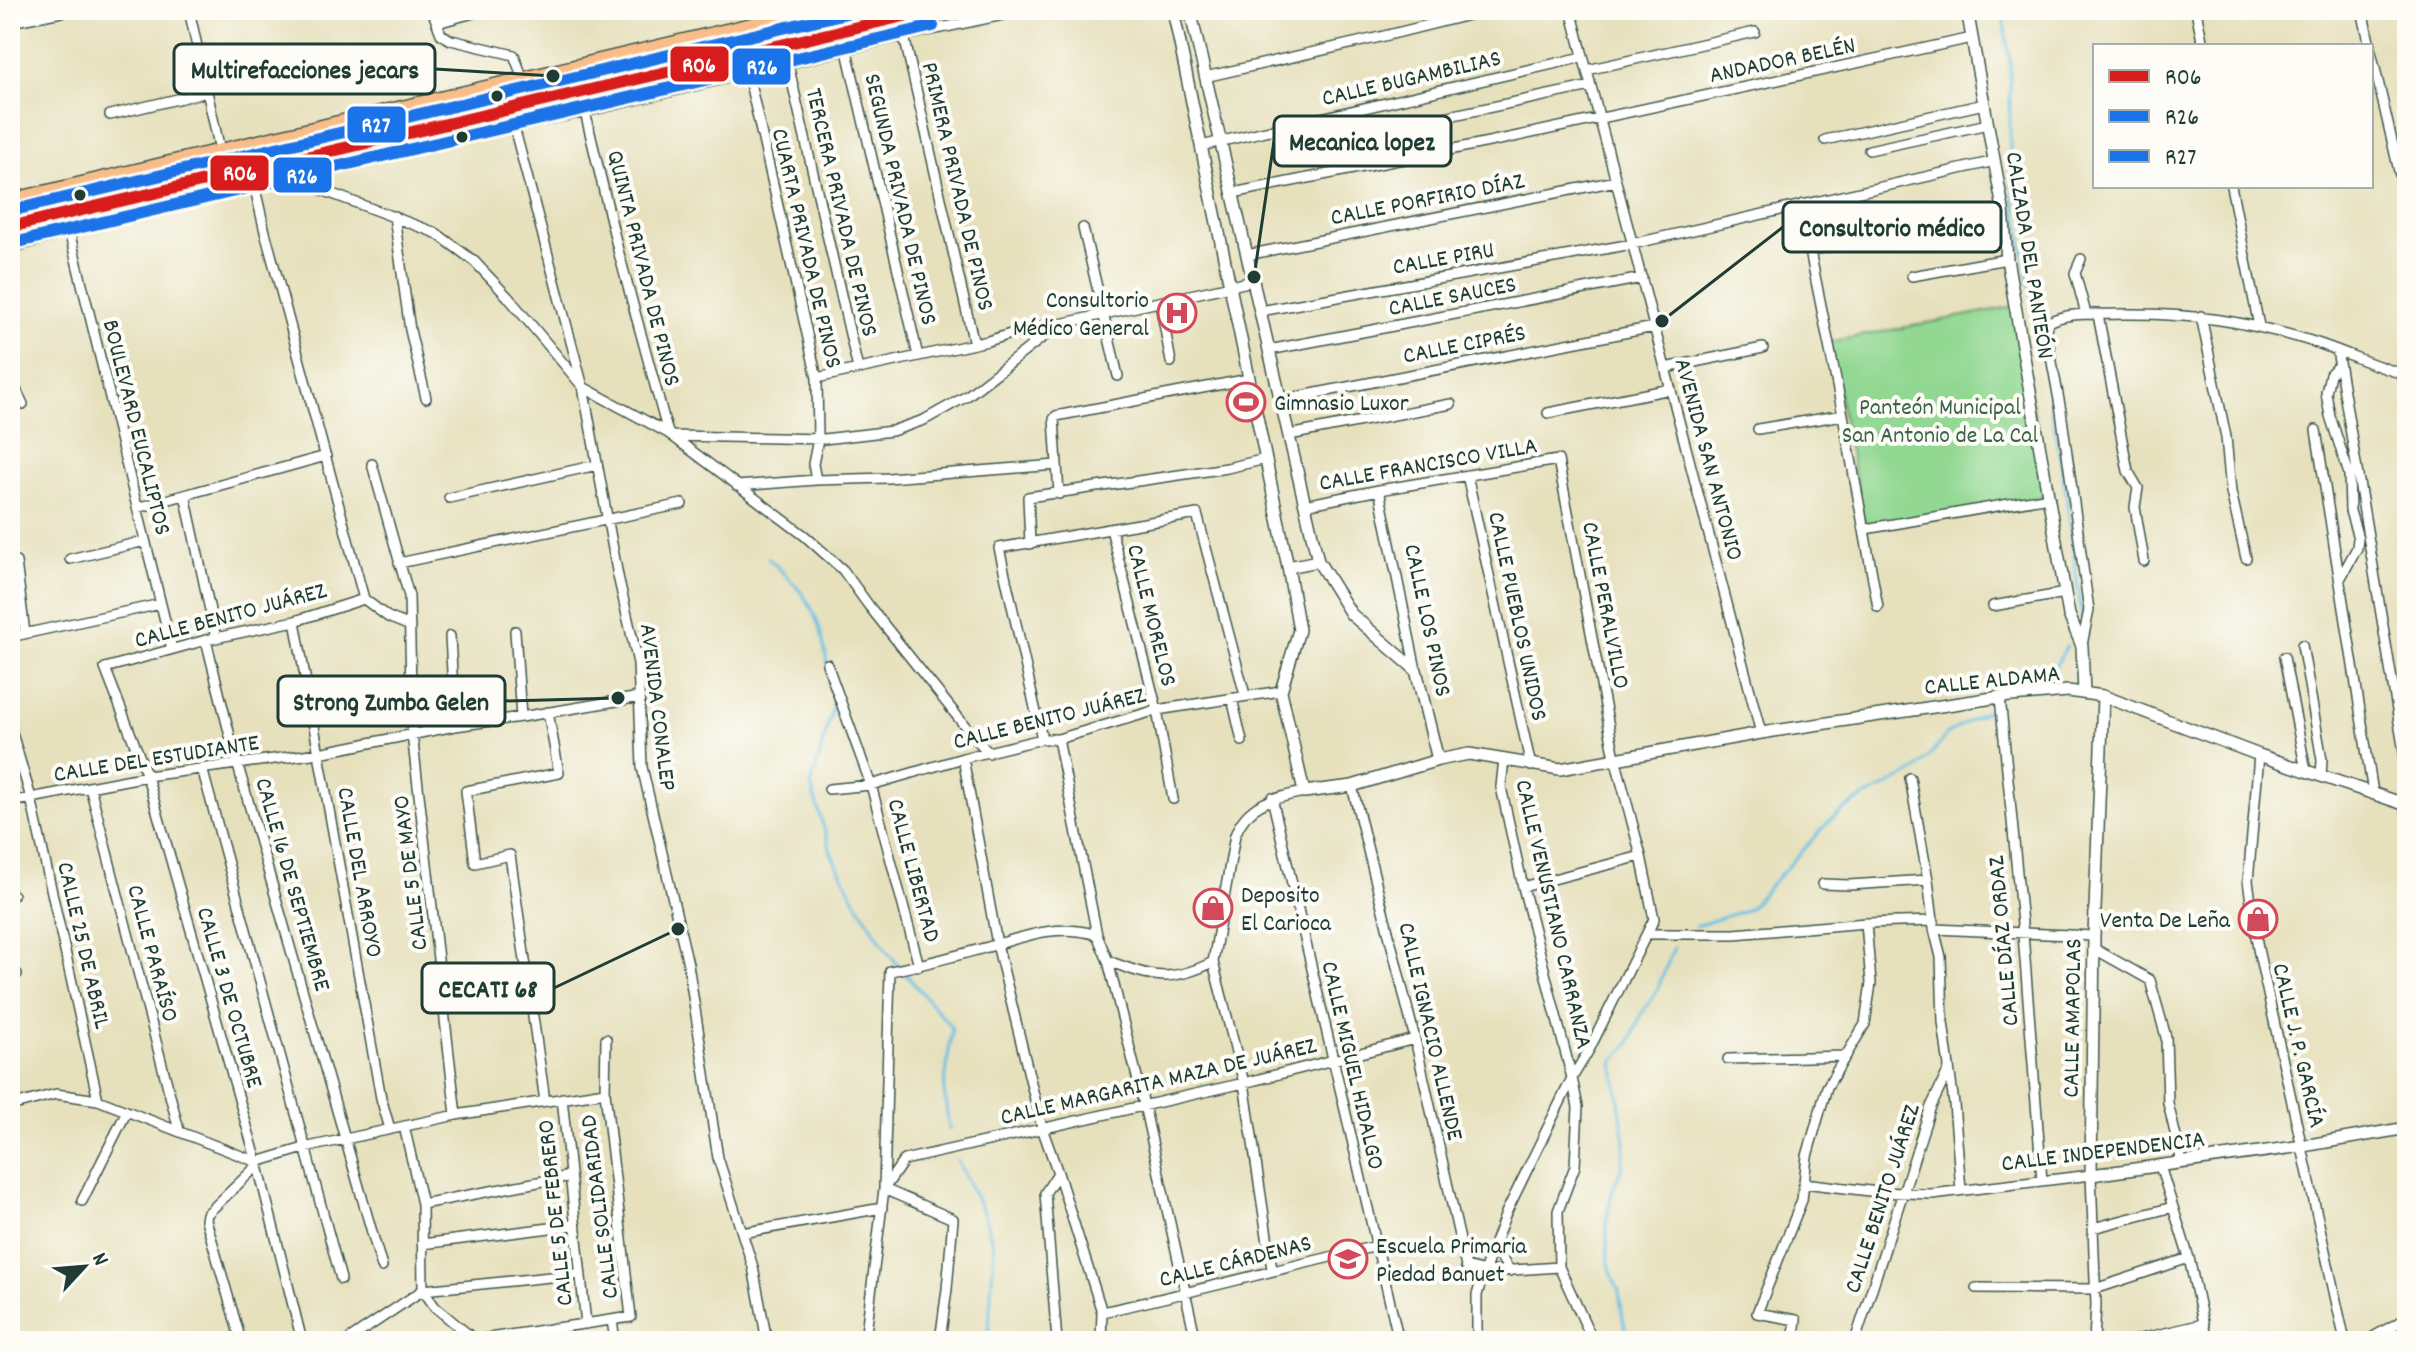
<svg xmlns="http://www.w3.org/2000/svg" width="2417" height="1351" font-family="Dekko,sans-serif">
<style>
.green{fill:#92d892;stroke:#588a63;stroke-width:2}
.lines{fill:none;stroke-linecap:round;stroke-linejoin:round}
.stream{stroke:#66bfe3;stroke-width:3}
.minor-casing{stroke:#3d5548;stroke-width:12}
.tertiary-casing{stroke:#3d5548;stroke-width:14}
.primary-casing{stroke:#3d5548;stroke-width:17}
.trunk-casing{stroke:#3d5548;stroke-width:17}
.minor{stroke:#fff;stroke-width:9}
.tertiary{stroke:#fff;stroke-width:11}
.primary{stroke:#f8bd89;stroke-width:14}
.trunk{stroke:#f8bd89;stroke-width:14}
.bus-1-casing{stroke:#fdfcf7;stroke-width:18}
.bus-2-casing{stroke:#fdfcf7;stroke-width:18}
.bus-3-casing{stroke:#fdfcf7;stroke-width:18}
.bus-1{stroke:#d81b1b;stroke-width:12}
.bus-2{stroke:#1a73e8;stroke-width:12}
.bus-3{stroke:#1a73e8;stroke-width:12}
.bus-dot{fill:#1f3d34;stroke:#fdfcf7;stroke-width:3}
.labels{text-anchor:middle;stroke-width:8;stroke-linejoin:round;paint-order:stroke}
.street-label{font-size:24px;fill:#1f3d34;stroke:#fdfcf7}
.poi-label{font-size:24px;fill:#1f3d34;stroke:#fdfcf7;text-anchor:start}
.park-label{font-size:24px;fill:#3c644c;stroke:#fdfcf7}
.leader{fill:none;stroke:#1f3d34;stroke-width:3}
.callout-dot{fill:#1f3d34;stroke:#fdfcf7;stroke-width:3}
.callout{fill:#fdfcf7;stroke:#1f3d34;stroke-width:3}
.callout-label{font-size:26px;text-anchor:middle;font-weight:bold;fill:#1f3d34}
.line-badge{stroke:#fdfcf7;stroke-width:3}
.badge-label{font-size:22px;text-anchor:middle;font-weight:bold;fill:#fff}
</style>
<rect width="100%" height="100%" fill="#fdfcf7"/>
<filter id="ink" filterUnits="userSpaceOnUse"><feTurbulence type="fractalNoise" baseFrequency=".0125" numOctaves="2"/><feDisplacementMap in="SourceGraphic" scale="16" xChannelSelector="R" yChannelSelector="G"/><feConvolveMatrix kernelMatrix="1 2 1 2 8 2 1 2 1" color-interpolation-filters="sRGB"/></filter>
<filter id="wash" filterUnits="userSpaceOnUse"><feTurbulence type="fractalNoise" baseFrequency=".006" numOctaves="4" result="noise"/><feDisplacementMap in="SourceGraphic" scale="32" xChannelSelector="R" yChannelSelector="G"/><feGaussianBlur stdDeviation="1.8" result="paint"/><feColorMatrix in="noise" values="0 0 0 0 0 0 0 0 0 0 0 0 0 0 0 0 0 1.4 0 .05"/><feComposite in="paint" operator="in"/></filter>
<g filter="url(#wash)">
<rect width="100%" height="100%" fill="#e6e0bc"/>
<path class="green" d="M2015,306L2049,497L1865,529L1829,342Z"/>
<g class="lines">
<path class="stream" d="M2002,10L2010,61V173L2066,493L2082,619
M768,558C807,594 819,610 827,663
M829,683L833,706L811,786L832,855L853,896L888,953L899,966
M2042,689L2067,646
M1696,926L1749,909L1831,819L1857,801L1914,772L1930,756L1948,733L1987,711
M904,972L952,1028L944,1090L949,1129
M957,1160L983,1212L994,1248L988,1341
M1631,1341L1623,1319L1619,1291L1613,1278L1608,1260L1606,1222L1613,1189L1622,1167L1625,1143L1613,1061L1629,1044L1642,1013L1656,993L1674,947"/>
</g>
</g>
<g filter="url(#ink)">
<g class="lines">
<g class="minor-casing">
<path id="minor" d="M189,10L220,150
M432,10L441,34L451,40L514,55L523,79
M1571,10L1761,733
M2196,10L2203,46
M2362,10L2370,46
M10,22L72,10
M437,23L484,10
M904,36L974,344
M847,51L918,356
M2371,51L2402,184L2407,188
M788,64L858,369
M1587,70L1755,32
M748,74L817,378L818,439L813,464L816,480
M1205,77L1376,38L1489,10
M585,112L618,250L668,433
M110,115L207,92
M514,127L583,387L618,576L638,663L642,767L688,964L718,1158L753,1267L767,1341
M1359,135L1591,86
M1825,140L1984,104
M1201,146L1583,57
M1869,150L1988,124
M302,173L314,187L436,233L474,261L508,297L583,387L668,433L805,536L843,570L869,606L973,736L989,753
M254,184L265,232L364,599L388,617L410,626
M2231,186L2259,326
M1233,193L1509,138L1972,38
M1804,204L1810,251L1843,415L1878,607
M65,215L172,649
M394,216L410,330L426,398
M1083,228L1118,376
M10,248L254,184L585,112L904,36L1026,10
M1810,251L2003,209
M1247,255L1616,181
M2081,259L2075,273L2086,314
M1912,276L2007,259
M1160,302L1171,362
M1260,311L1632,244L1995,161
M2098,315L2128,471L2138,488L2135,507L2144,561
M2201,316L2226,437L2231,492L2246,558
M1269,350L1642,278
M2337,350L2407,770
M2339,365L2330,374L2326,393L2330,416L2349,474L2350,511L2358,538L2357,548L2340,579
M1665,368L1763,348
M10,377L23,404
M817,378L988,341L1033,327L1059,324
M1281,400L1654,327
M1548,413L1671,389
M1758,429L1843,415
M2316,430L2373,793
M1289,435L1451,404
M673,436L824,439L892,431L924,420L967,396L1060,324L1253,281
M372,464L409,596L412,734L456,1115
M1467,475L1531,766
M737,486L816,480L888,478L1057,465
M1379,490L1416,670
M1059,494L1054,419L1056,416L1249,379
M185,495L216,638
M449,498L597,465
M1305,505L1379,490L1558,460L1615,758L1641,856L1654,919L1589,1050L1572,1078L1578,1107L1575,1166L1558,1211L1559,1267L1593,1341
M137,508L326,456
M1111,529L1157,710L1173,799
M1865,529L2049,497
M1030,544L1028,497L1227,468L1266,459
M70,559L145,541
M16,562L25,633
M399,563L682,504
M1993,606L2065,593
M295,621L381,1098L390,1129
M515,631L521,717
M450,636L455,726
M10,637L161,604
M206,640L234,752L382,1267
M2082,645L2089,610L2061,411L2046,329L2048,322C2071,311 2096,315 2121,314C2191,313 2247,321 2314,342C2346,352 2375,367 2407,375
M2302,645L2322,760L2321,776
M2284,657L2306,771
M827,664L871,785L919,966
M2000,697L2023,934L2042,1181
M1232,698L1242,741
M10,726L31,798L98,1100
M1042,739L999,548L1197,514L1245,695
M1058,739L1097,935
M2259,755L2248,881L2258,949L2345,1341
M963,758L997,944L1042,1128L1058,1173L1102,1312L1101,1341
M202,768L341,1279
M1910,778L1928,880
M1352,786L1415,1039L1466,1267L1484,1272L1559,1267
M90,787L179,1130
M829,789L871,785L963,758L1042,739H1058L1157,710L1281,691
M1272,798L1399,1341
M10,802L147,776L319,753L455,726L521,717L640,697
M1823,884L1849,885L1928,880L1934,929L1941,957L1943,1022L1954,1104L1961,1190
M1523,887L1641,856
M10,896L13,895
M1934,929L2094,936
M1647,934H1734L1866,923L1934,921
M2093,948L2150,980L2166,1037L2168,1103L2182,1163
M1108,961L1144,1105L1196,1341
M1213,962L1244,1083L1272,1269
M10,976L17,974
M1728,1059L1846,1056
M562,1098L586,1324
M545,1101L510,855L475,863L466,791L559,773L548,712
M10,1106L56,1094L98,1100L257,1162L304,1148L456,1115L605,1092
M404,1126L422,1204L423,1290L435,1307L476,1341
M2160,1166L2189,1258L2207,1341
M1804,1183L1878,1192L1932,1194L2091,1175L2096,1305L2094,1341
M82,1201L127,1111
M422,1204L570,1176
M2093,1228L2173,1207
M742,1233L882,1208
M422,1244L574,1225
M1494,1247L1510,1271
M1976,1288L2095,1289L2189,1258
M1102,1312C1194,1292 1285,1267 1377,1246
M612,1320L615,1341
M475,1340L631,1317L605,1092L606,1039
M241,1341L206,1220L207,1214L258,1165
M302,1341L257,1162L147,776L105,668L206,640L295,621L364,599
M347,1341L423,1290L580,1274
M865,1341L884,1189L904,1160L1244,1083L1415,1039
M940,1341L947,1289L953,1219L884,1189L890,971C923,965 955,956 988,947C1026,936 1058,923 1097,935L1108,961C1152,977 1169,984 1213,962L1235,835C1247,803 1274,798 1304,792
M1057,1341L1045,1193L1058,1173
M1477,1341V1295L1484,1272L1506,1213L1572,1078L1523,887L1501,787L1504,759
M1793,1341L1796,1320L1757,1313L1802,1200L1807,1156L1827,1087L1865,1024L1871,983L1866,923
M1855,1341L1930,1109L1949,1069
M2132,1341L2203,1324
M2366,1341L2407,1318"/>
</g>
<g class="tertiary-casing">
<path id="tertiary" d="M1173,10L1288,567L1299,630L1281,691L1304,792L1352,786L1438,760L1469,754L1560,769L1761,733L2000,697L2068,691L2103,696L2259,755L2407,805
M1190,10L1318,561L1351,614L1416,670L1438,760
M1967,10L2003,209L2007,259L2065,593L2069,615L2082,646L2084,693
M1288,567L1318,561
M2103,696L2094,936L2091,1175L2303,1146L2407,1128"/>
</g>
<g class="primary-casing">
<path id="primary" d="M65,215L66,203L77,193L124,181"/>
</g>
<g class="trunk-casing">
<path id="trunk" d="M10,201L815,10
M10,227L929,10"/>
</g>
<use href="#minor" class="minor"/>
<use href="#tertiary" class="tertiary"/>
<use href="#primary" class="primary"/>
<use href="#trunk" class="trunk"/>
<g class="bus-1-casing">
<path id="bus-1" d="M10,227L929,10"/>
</g>
<g class="bus-2-casing">
<path id="bus-2" d="M14,243L933,26"/>
</g>
<g class="bus-3-casing">
<path id="bus-3" d="M10,211L859,10"/>
</g>
<use href="#bus-1" class="bus-1"/>
<use href="#bus-2" class="bus-2"/>
<use href="#bus-3" class="bus-3"/>
</g>
</g>
<defs>
<g id="hospital-ring" transform="scale(2)"><circle r="9.5" fill="#fdfcf7" stroke="#d1495b" stroke-width="1.5"/><path d="M-5-5h3v3.5h4V-5h3V5h-3V1.5h-4V5h-3Z" fill="#d1495b"/></g>
<g id="stadium-ring" transform="scale(2)"><circle r="9.5" fill="#fdfcf7" stroke="#d1495b" stroke-width="1.5"/><path d="M0-5a6.5 5 0 1 0 0 10a6.5 5 0 1 0 0-10ZM-3.5-1.8h7v3.6h-7Z" fill="#d1495b"/></g>
<g id="shop-ring" transform="scale(2)"><circle r="9.5" fill="#fdfcf7" stroke="#d1495b" stroke-width="1.5"/><path d="M-5-2.5h2.3a2.7 3.5 0 0 1 5.4 0H5L5.5 6h-11ZM-1.5-2.5h3a1.5 2.3 0 0 0-3 0Z" fill="#d1495b"/></g>
<g id="school-ring" transform="scale(2)"><circle r="9.5" fill="#fdfcf7" stroke="#d1495b" stroke-width="1.5"/><path d="M0-5L7-2L0 1L-7-2ZM-4 1L0 2.5L4 1V4Q0 6-4 4Z" fill="#d1495b"/></g>
</defs>
<g fill-rule="evenodd">
<use href="#hospital-ring" x="1177" y="313"/>
<use href="#stadium-ring" x="1246" y="402"/>
<use href="#shop-ring" x="1213" y="908"/>
<use href="#shop-ring" x="2258" y="919"/>
<use href="#school-ring" x="1348" y="1259"/>
</g>
<g class="bus-dot">
<circle cx="497" cy="96" r="7"/>
<circle cx="462" cy="137" r="7"/>
<circle cx="80" cy="195" r="7"/>
</g>
<g class="labels">
<g class="street-label">
<text transform="translate(1782 59) rotate(-12)" y="8">ANDADOR BELÉN</text>
<text transform="translate(1411 77) rotate(-13)" y="8">CALLE BUGAMBILIAS</text>
<text transform="translate(959 186) rotate(77)" y="8">PRIMERA PRIVADA DE PINOS</text>
<text transform="translate(1427 198) rotate(-11)" y="8">CALLE PORFIRIO DÍAZ</text>
<text transform="translate(902 199) rotate(77)" y="8">SEGUNDA PRIVADA DE PINOS</text>
<text transform="translate(843 212) rotate(77)" y="8">TERCERA PRIVADA DE PINOS</text>
<text transform="translate(808 248) rotate(77)" y="8">CUARTA PRIVADA DE PINOS</text>
<text transform="translate(2031 255) rotate(81)" y="8">CALZADA DEL PANTEÓN</text>
<text transform="translate(1443 257) rotate(-10)" y="8">CALLE PIRU</text>
<text transform="translate(645 268) rotate(76)" y="8">QUINTA PRIVADA DE PINOS</text>
<text transform="translate(1452 295) rotate(-11)" y="8">CALLE SAUCES</text>
<text transform="translate(1464 343) rotate(-11)" y="8">CALLE CIPRÉS</text>
<text transform="translate(138 427) rotate(76)" y="8">BOULEVARD EUCALIPTOS</text>
<text transform="translate(1710 459) rotate(75)" y="8">AVENIDA SAN ANTONIO</text>
<text transform="translate(1428 463) rotate(-10)" y="8">CALLE FRANCISCO VILLA</text>
<text transform="translate(1607 605) rotate(79)" y="8">CALLE PERALVILLO</text>
<text transform="translate(230 614) rotate(-15)" y="8">CALLE BENITO JUÁREZ</text>
<text transform="translate(1153 615) rotate(76)" y="8">CALLE MORELOS</text>
<text transform="translate(1519 616) rotate(78)" y="8">CALLE PUEBLOS UNIDOS</text>
<text transform="translate(1429 620) rotate(78)" y="8">CALLE LOS PINOS</text>
<text transform="translate(1992 679) rotate(-6)" y="8">CALLE ALDAMA</text>
<text transform="translate(659 707) rotate(83)" y="8">AVENIDA CONALEP</text>
<text transform="translate(1049 717) rotate(-14)" y="8">CALLE BENITO JUÁREZ</text>
<text transform="translate(156 757) rotate(-9)" y="8">CALLE DEL ESTUDIANTE</text>
<text transform="translate(915 870) rotate(75)" y="8">CALLE LIBERTAD</text>
<text transform="translate(361 872) rotate(80)" y="8">CALLE DEL ARROYO</text>
<text transform="translate(409 873) rotate(-97)" y="8">CALLE 5 DE MAYO</text>
<text transform="translate(294 884) rotate(74)" y="8">CALLE 16 DE SEPTIEMBRE</text>
<text transform="translate(1555 914) rotate(77)" y="8">CALLE VENUSTIANO CARRANZA</text>
<text transform="translate(2002 941) rotate(-95)" y="8">CALLE DÍAZ ORDAZ</text>
<text transform="translate(85 945) rotate(77)" y="8">CALLE 25 DE ABRIL</text>
<text transform="translate(154 953) rotate(75)" y="8">CALLE PARAÍSO</text>
<text transform="translate(231 997) rotate(74)" y="8">CALLE 3 DE OCTUBRE</text>
<text transform="translate(2071 1018) rotate(-89)" y="8">CALLE AMAPOLAS</text>
<text transform="translate(1432 1031) rotate(77)" y="8">CALLE IGNACIO ALLENDE</text>
<text transform="translate(2300 1045) rotate(77)" y="8">CALLE J. P. GARCÍA</text>
<text transform="translate(1354 1065) rotate(77)" y="8">CALLE MIGUEL HIDALGO</text>
<text transform="translate(1158 1080) rotate(-13)" y="8">CALLE MARGARITA MAZA DE JUÁREZ</text>
<text transform="translate(2103 1150) rotate(-7)" y="8">CALLE INDEPENDENCIA</text>
<text transform="translate(1881 1198) rotate(-72)" y="8">CALLE BENITO JUÁREZ</text>
<text transform="translate(598 1207) rotate(-97)" y="8">CALLE SOLIDARIDAD</text>
<text transform="translate(554 1213) rotate(-96)" y="8">CALLE 5 DE FEBRERO</text>
<text transform="translate(1235 1260) rotate(-14)" y="8">CALLE CÁRDENAS</text>
</g>
<g class="poi-label">
<text x="1149" y="307" text-anchor="end">Consultorio<tspan x="1149" dy="28">Médico General</tspan></text>
<text x="1274" y="410">Gimnasio Luxor</text>
<text x="1241" y="902">Deposito<tspan x="1241" dy="28">El Carioca</tspan></text>
<text x="2230" y="927" text-anchor="end">Venta De Leña</text>
<text x="1376" y="1253">Escuela Primaria<tspan x="1376" dy="28">Piedad Banuet</tspan></text>
</g>
<g class="park-label">
<text x="1940" y="414">Panteón Municipal<tspan x="1940" dy="28">San Antonio de La Cal</tspan></text>
</g>
</g>
<path class="leader" d="M553 76L435 69M1254 277L1274 141M1662 321L1783 227M618 698L505 701M678 929L554 988"/>
<g class="callout-dot">
<circle cx="553" cy="76" r="8"/>
<circle cx="1254" cy="277" r="8"/>
<circle cx="1662" cy="321" r="8"/>
<circle cx="618" cy="698" r="8"/>
<circle cx="678" cy="929" r="8"/>
</g>
<g class="callout">
<rect x="174" y="44" width="261" height="50" rx="8"/>
<rect x="1274" y="116" width="177" height="50" rx="8"/>
<rect x="1783" y="202" width="218" height="50" rx="8"/>
<rect x="278" y="676" width="227" height="50" rx="8"/>
<rect x="422" y="963" width="132" height="50" rx="8"/>
</g>
<g class="callout-label">
<text x="305" y="78">Multirefacciones jecars</text>
<text x="1362" y="150">Mecanica lopez</text>
<text x="1892" y="236">Consultorio médico</text>
<text x="391" y="710">Strong Zumba Gelen</text>
<text x="488" y="997">CECATI 68</text>
</g>
<g class="line-badge">
<rect x="669" y="45" width="61" height="38" rx="8" fill="#d81b1b"/>
<rect x="731" y="47" width="61" height="39" rx="8" fill="#1a73e8"/>
<rect x="346" y="105" width="61" height="39" rx="8" fill="#1a73e8"/>
<rect x="209" y="154" width="61" height="38" rx="8" fill="#d81b1b"/>
<rect x="272" y="156" width="61" height="38" rx="8" fill="#1a73e8"/>
</g>
<g class="badge-label">
<text x="699" y="72">R06</text>
<text x="762" y="74">R26</text>
<text x="376" y="132">R27</text>
<text x="240" y="180">R06</text>
<text x="302" y="183">R26</text>
</g>
<rect width="2417" height="1351" fill="none" stroke="#fdfcf7" stroke-width="40"/>
<rect x="2093" y="44" width="280" height="144" fill="#fdfcf7" stroke="#a4b0a9" stroke-width="2"/>
<rect x="2109" y="70" width="40" height="12" fill="#d81b1b" stroke="#a4b0a9" stroke-width="2"/>
<text x="2165" y="84" font-size="24" fill="#1f3d34">R06</text>
<rect x="2109" y="110" width="40" height="12" fill="#1a73e8" stroke="#a4b0a9" stroke-width="2"/>
<text x="2165" y="124" font-size="24" fill="#1f3d34">R26</text>
<rect x="2109" y="150" width="40" height="12" fill="#1a73e8" stroke="#a4b0a9" stroke-width="2"/>
<text x="2165" y="164" font-size="24" fill="#1f3d34">R27</text>
<g transform="translate(84 1267) rotate(64)" stroke="#fdfcf7" stroke-width="6" paint-order="stroke">
<path d="M0-6L14 30L0 20L-14 30Z" fill="#1f3d34"/>
<text y="-12" font-size="22" font-weight="bold" text-anchor="middle" fill="#1f3d34">N</text>
</g>
</svg>
